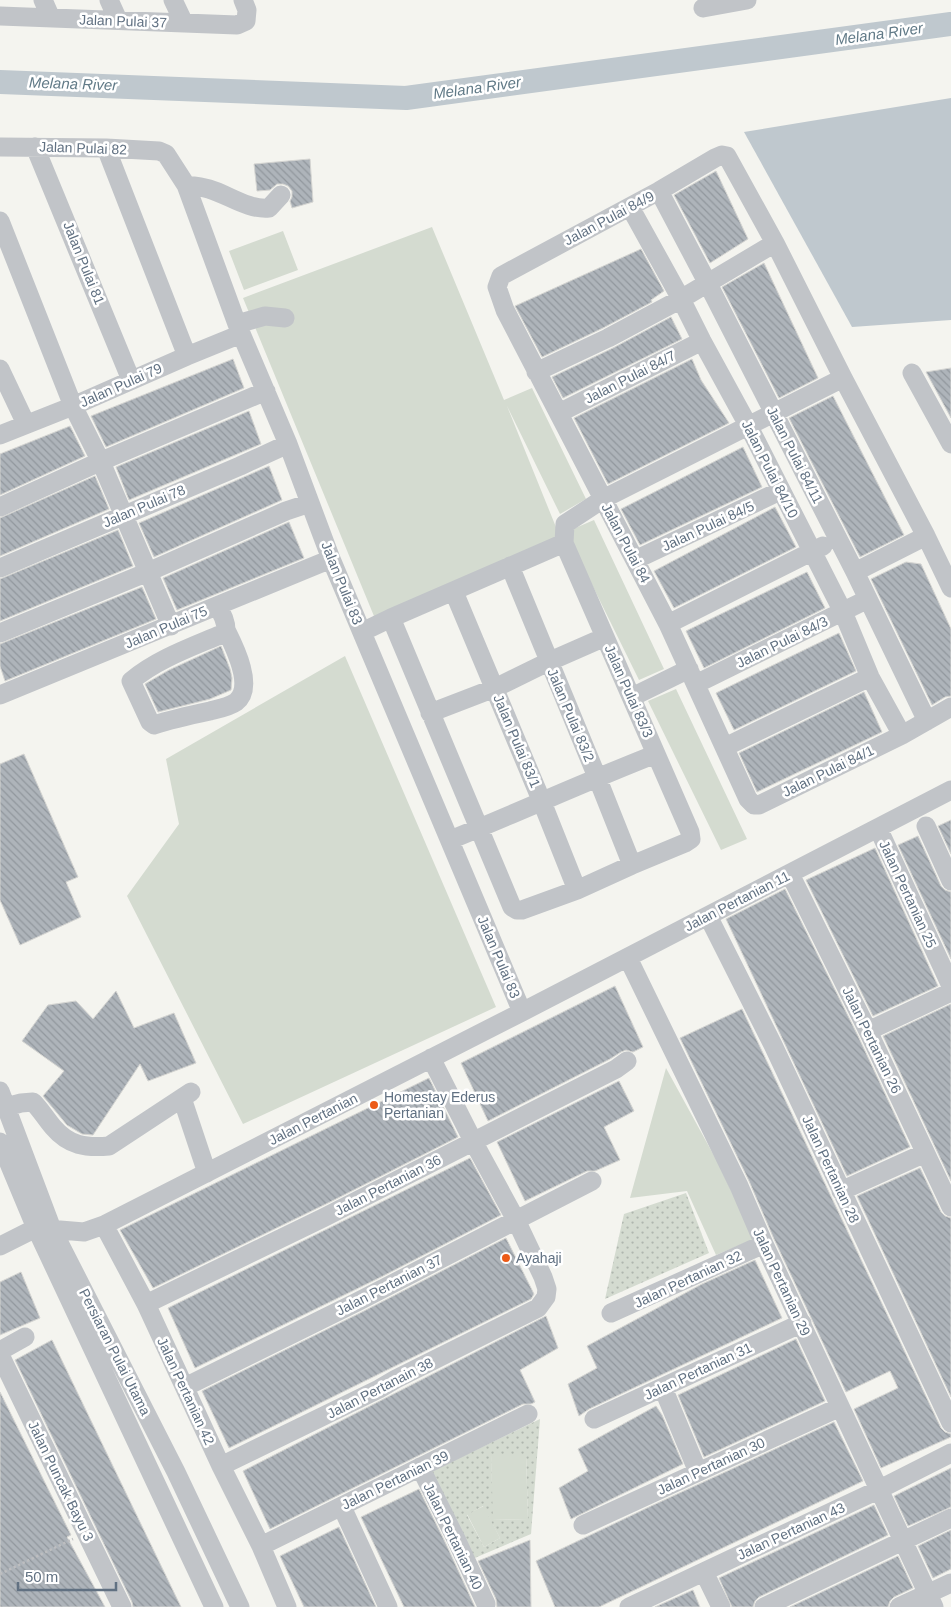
<svg xmlns="http://www.w3.org/2000/svg" width="951" height="1607" font-family="Arial,sans-serif">
<style>
.green{fill:#d4dbd0}
.park{fill:url(#park-dots);fill-rule:evenodd}
.water{fill:#bfc8ce}
.lines{fill:none;stroke-linecap:round;stroke-linejoin:round}
.river{stroke:#bfc8ce;stroke-width:24}
.building{fill:url(#building-back-hatch);stroke:#d5d5d2}
.path{stroke:#bdbec0;stroke-width:2.5;stroke-dasharray:2.5 2.5;stroke-linecap:butt}
.minor{stroke:#c1c4c8;stroke-width:19}
.poi-dot{fill:#ec5a17;stroke:#fff;stroke-width:2}
.labels{text-anchor:middle;stroke-width:5;stroke-linejoin:round;paint-order:stroke}
.street-label{font-size:14px;fill:#617182;stroke:#fff}
.poi-label{font-size:14px;fill:#617182;stroke:#fff;text-anchor:start}
.water-label{font-size:15px;font-style:italic;fill:#617a87;stroke:#fff}
</style>
<defs>
<pattern id="park-dots" width="8" height="8" patternUnits="userSpaceOnUse" patternTransform="scale(1.25)"><rect width="8" height="8" fill="#d4dbd0"/><path d="M2 2h.1M6 6h.1" fill="none" stroke="#afb6ae" stroke-width="1.8" stroke-linecap="round"/></pattern>
<pattern id="building-back-hatch" width="6" height="6" patternUnits="userSpaceOnUse" patternTransform="scale(1.25)"><rect width="6" height="6" fill="#aeb4ba"/><path d="M-1 5l2 2M0 0l6 6M5-1l2 2" fill="none" stroke="#91979d"/></pattern>
</defs>
<rect width="100%" height="100%" fill="#f4f4ef"/>
<path class="green" d="M432,227L504,400L532,388L586,499L560,514L507,406L562,542L376,621L243,298Z
M283,231L298,270L244,290L229,251Z
M594,520L664,669L639,680L566,532Z
M345,656L496,1007L243,1124L127,896L179,824L166,759Z
M676,689L747,839L721,850L648,701Z
M666,1068L718,1163L754,1239L716,1255L687,1191L630,1198Z
M491,1454H526L528,1519L492,1520Z
M484,1506L500,1538L484,1547L467,1514Z"/>
<path class="park" d="M686,1193L709,1253L605,1299L624,1214Z
M540,1419L531,1534L470,1560L430,1472ZM526,1454L528,1519L493,1520L491,1455ZM483,1506L500,1538L484,1547L467,1515Z"/>
<path class="water" d="M951,98V320L852,327L744,132Z"/>
<g class="lines">
<path class="river" d="M0,82L406,98L951,24"/>
</g>
<path class="building" d="M310,159L313,202L292,208L290,201L292,197V191L288,186L283,184H277L270,190L257,191L254,164Z
M716,171L748,239L710,263L674,195Z
M641,249L664,291L651,300L652,302L603,328L542,357L515,306Z
M764,263L818,378L779,398L722,287Z
M671,317L682,339L563,398L552,377L613,348Z
M233,359L244,388L106,447L91,416Z
M692,359L701,380L729,423L608,484L574,418Z
M951,368V418L926,372Z
M833,396L904,535L860,557L789,418Z
M249,411L261,444L129,500L116,467Z
M70,426L85,456L0,495V454Z
M743,447L762,487L640,545L621,509Z
M269,466L282,500L154,557L139,523Z
M95,476L109,509L0,556V518Z
M775,507L796,547L674,608L654,571Z
M289,522L304,558L177,610L163,578Z
M118,530L133,566L0,621V579Z
M906,562L921,564L951,629V696L945,697L932,705L871,579Z
M807,572L825,608L704,668L686,631Z
M142,587L156,619L5,681L0,666V644Z
M839,633L856,671L734,730L716,693Z
M221,646L230,669L232,678L231,690L210,699L158,712L145,684L169,670Z
M864,692L882,732L757,792L739,753Z
M24,754L78,877L66,882L81,917L20,945L0,900V764Z
M951,820V854L938,826Z
M918,836L941,886L945,890L951,892V959L898,845Z
M875,848L938,986L873,1016L806,880Z
M785,889L858,1036L910,1147L847,1176L726,919Z
M615,986L643,1047L633,1052L626,1050L621,1052L610,1059L488,1121L461,1063Z
M116,991L134,1028L174,1013L196,1063L148,1081L140,1064L93,1135L82,1134L67,1125L43,1096L64,1071L22,1041L48,1005L76,1001L93,1019Z
M951,1004V1181L883,1036Z
M742,1009L941,1428L945,1432L951,1434V1437L881,1468L854,1409L898,1388L890,1371L846,1392L774,1239L749,1181L680,1038Z
M429,1078L458,1137L330,1202L153,1288L120,1230Z
M619,1081L634,1111L604,1127L620,1160L595,1171H587L525,1201L497,1142Z
M470,1158L501,1215L383,1276L195,1368L168,1308Z
M920,1168L941,1212L945,1216L951,1218V1397L857,1196Z
M506,1238L534,1294L531,1299L229,1448L202,1391L362,1312Z
M755,1260L782,1318L589,1409L579,1416L568,1384L597,1368L587,1346L702,1284Z
M21,1272L40,1318L0,1335V1282Z
M546,1316L558,1348L520,1370L535,1402L531,1404H523L270,1529L243,1471Z
M796,1339L825,1401L704,1457L678,1395Z
M52,1340L181,1607H133L132,1602L15,1360Z
M0,1392L71,1535L67,1537L105,1607H0Z
M656,1406L662,1415L683,1464L571,1519L559,1488L588,1471L578,1449Z
M834,1422L863,1481L599,1607H555L536,1561L649,1507Z
M951,1468V1507L908,1526L894,1496Z
M419,1489L446,1544L475,1607H404L361,1517Z
M874,1505L888,1535L759,1597L755,1601L753,1607H732L719,1578Z
M339,1527L376,1607H304L280,1556Z
M951,1530V1569L933,1578L918,1546Z
M530,1540L531,1607H497L496,1599L478,1561Z
M898,1556L913,1588L894,1597L890,1601L888,1607H790Z
M693,1590L700,1607H655Z"/>
<g class="lines">
<path class="path" d="M0,1574L73,1539"/>
<path class="minor" d="M43,0L51,18
M109,0L118,20
M173,0L184,23
M703,8L747,0
M0,16L237,25L246,21L247,10L243,0
M0,147L106,148L159,151L166,154L186,185L237,324L288,444L331,559L522,1012
M35,147L131,380
M106,148L187,356
M186,185C194,186 202,187 209,189C229,195 248,210 269,208L281,195
M659,191L707,282L855,572L927,721
M630,207L681,299L702,341L749,427L843,612L870,677L902,735
M0,221L73,406L101,462L171,626
M237,324L265,316L285,318
M0,369L26,424
M536,372L608,338L681,299L775,243
M912,373L951,444
M559,413L702,341
M0,435L73,406L187,356L241,334
M0,507L97,463L266,391
M635,560L780,491
M510,566L597,777L632,865
M0,568L240,466L288,444
M855,572L926,536
M951,588L926,536L843,378L775,243L727,156L722,155L715,158L659,191L501,276L497,287L505,310L668,624L748,799L754,805H759L902,735L951,707
M454,592L542,802L577,890
M217,606C222,613 226,621 226,630L222,634C192,647 157,659 131,681L150,722L154,725C172,719 191,715 210,711C218,709 229,707 236,702C255,687 234,646 226,630
M391,618L512,907L517,910H522L577,890L632,865L685,843L691,839L690,832L564,543L565,524L603,499L843,378
M668,624L823,546
M362,632L391,618L564,543
M0,633L148,572L286,511L310,503
M696,684L868,599
M0,695L331,559
M632,697L689,669
M430,713L495,688L548,662L605,637
M725,747L870,677
M926,826L951,881
M878,828L951,986
M450,840C519,812 587,781 656,754
M790,874L868,1031L951,1207
M708,916L773,1045L951,1423
M628,958L739,1186L764,1244L934,1607
M868,1031L951,992
M0,1091L52,1229L176,1472L240,1607
M182,1098L207,1173
M6,1107L21,1103L33,1102C41,1110 46,1119 53,1127C69,1146 86,1148 109,1146L191,1092
M0,1142L36,1228L214,1607
M841,1191L925,1153
M104,1225L146,1304L221,1466L261,1546L287,1607
M0,1246L36,1228L84,1232L104,1225L522,1012L951,790
M146,1304L323,1218L616,1069L627,1061
M611,1313L764,1244
M0,1351L25,1337
M0,1355L122,1607
M185,1387L357,1302L592,1181
M663,1388L698,1472
M594,1419L802,1323
M221,1466L379,1389L396,1379L538,1308L546,1297L547,1289L543,1277L516,1220L473,1141L431,1058
M420,1467L456,1539L486,1604
M342,1507L388,1607
M583,1525L840,1407
M261,1546L528,1414
M704,1572L721,1607
M629,1607L878,1490L951,1453
M764,1607L951,1518
M899,1607L951,1583"/>
</g>
<g class="poi-dot">
<circle cx="374" cy="1105" r="5"/>
<circle cx="506" cy="1258" r="5"/>
</g>
<g class="labels">
<g class="street-label">
<text transform="translate(123 21) rotate(2)" y="5">Jalan Pulai 37</text>
<text transform="translate(83 148) rotate(2)" y="5">Jalan Pulai 82</text>
<text transform="translate(609 218) rotate(-28)" y="5">Jalan Pulai 84/9</text>
<text transform="translate(84 263) rotate(68)" y="5">Jalan Pulai 81</text>
<text transform="translate(630 377) rotate(-27)" y="5">Jalan Pulai 84/7</text>
<text transform="translate(121 385) rotate(-24)" y="5">Jalan Pulai 79</text>
<text transform="translate(795 455) rotate(63)" y="5">Jalan Pulai 84/11</text>
<text transform="translate(770 469) rotate(63)" y="5">Jalan Pulai 84/10</text>
<text transform="translate(144 506) rotate(-23)" y="5">Jalan Pulai 78</text>
<text transform="translate(708 526) rotate(-25)" y="5">Jalan Pulai 84/5</text>
<text transform="translate(626 543) rotate(62)" y="5">Jalan Pulai 84</text>
<text transform="translate(342 583) rotate(68)" y="5">Jalan Pulai 83</text>
<text transform="translate(166 627) rotate(-23)" y="5">Jalan Pulai 75</text>
<text transform="translate(782 642) rotate(-26)" y="5">Jalan Pulai 84/3</text>
<text transform="translate(629 691) rotate(66)" y="5">Jalan Pulai 83/3</text>
<text transform="translate(571 715) rotate(67)" y="5">Jalan Pulai 83/2</text>
<text transform="translate(517 741) rotate(67)" y="5">Jalan Pulai 83/1</text>
<text transform="translate(828 771) rotate(-26)" y="5">Jalan Pulai 84/1</text>
<text transform="translate(908 894) rotate(65)" y="5">Jalan Pertanian 25</text>
<text transform="translate(737 901) rotate(-27)" y="5">Jalan Pertanian 11</text>
<text transform="translate(499 957) rotate(67)" y="5">Jalan Pulai 83</text>
<text transform="translate(872 1040) rotate(64)" y="5">Jalan Pertanian 26</text>
<text transform="translate(313 1119) rotate(-27)" y="5">Jalan Pertanian</text>
<text transform="translate(831 1169) rotate(65)" y="5">Jalan Pertanian 28</text>
<text transform="translate(388 1185) rotate(-27)" y="5">Jalan Pertanian 36</text>
<text transform="translate(688 1279) rotate(-25)" y="5">Jalan Pertanian 32</text>
<text transform="translate(782 1282) rotate(65)" y="5">Jalan Pertanian 29</text>
<text transform="translate(389 1285) rotate(-27)" y="5">Jalan Pertanian 37</text>
<text transform="translate(115 1352) rotate(63)" y="5">Persiaran Pulai Utama</text>
<text transform="translate(698 1371) rotate(-25)" y="5">Jalan Pertanian 31</text>
<text transform="translate(380 1388) rotate(-27)" y="5">Jalan Pertanain 38</text>
<text transform="translate(186 1391) rotate(65)" y="5">Jalan Pertanian 42</text>
<text transform="translate(711 1466) rotate(-25)" y="5">Jalan Pertanian 30</text>
<text transform="translate(395 1480) rotate(-26)" y="5">Jalan Pertanian 39</text>
<text transform="translate(61 1481) rotate(64)" y="5">Jalan Puncak Bayu 3</text>
<text transform="translate(791 1531) rotate(-25)" y="5">Jalan Pertanian 43</text>
<text transform="translate(453 1536) rotate(64)" y="5">Jalan Pertanian 40</text>
</g>
<g class="poi-label">
<text x="384" y="1102">Homestay Ederus<tspan x="384" dy="16">Pertanian</tspan></text>
<text x="516" y="1263">Ayahaji</text>
</g>
<g class="water-label">
<text transform="translate(879 34) rotate(-8)" y="5">Melana River</text>
<text transform="translate(73 84) rotate(2)" y="5">Melana River</text>
<text transform="translate(477 88) rotate(-8)" y="5">Melana River</text>
</g>
</g>
<path d="M18 1582v8h98v-8" fill="none" stroke="#617182" stroke-width="2.5"/>
<text x="25" y="1582" font-size="15" fill="#617182" stroke="#ffffff" stroke-width="4" paint-order="stroke">50 m</text>
</svg>
